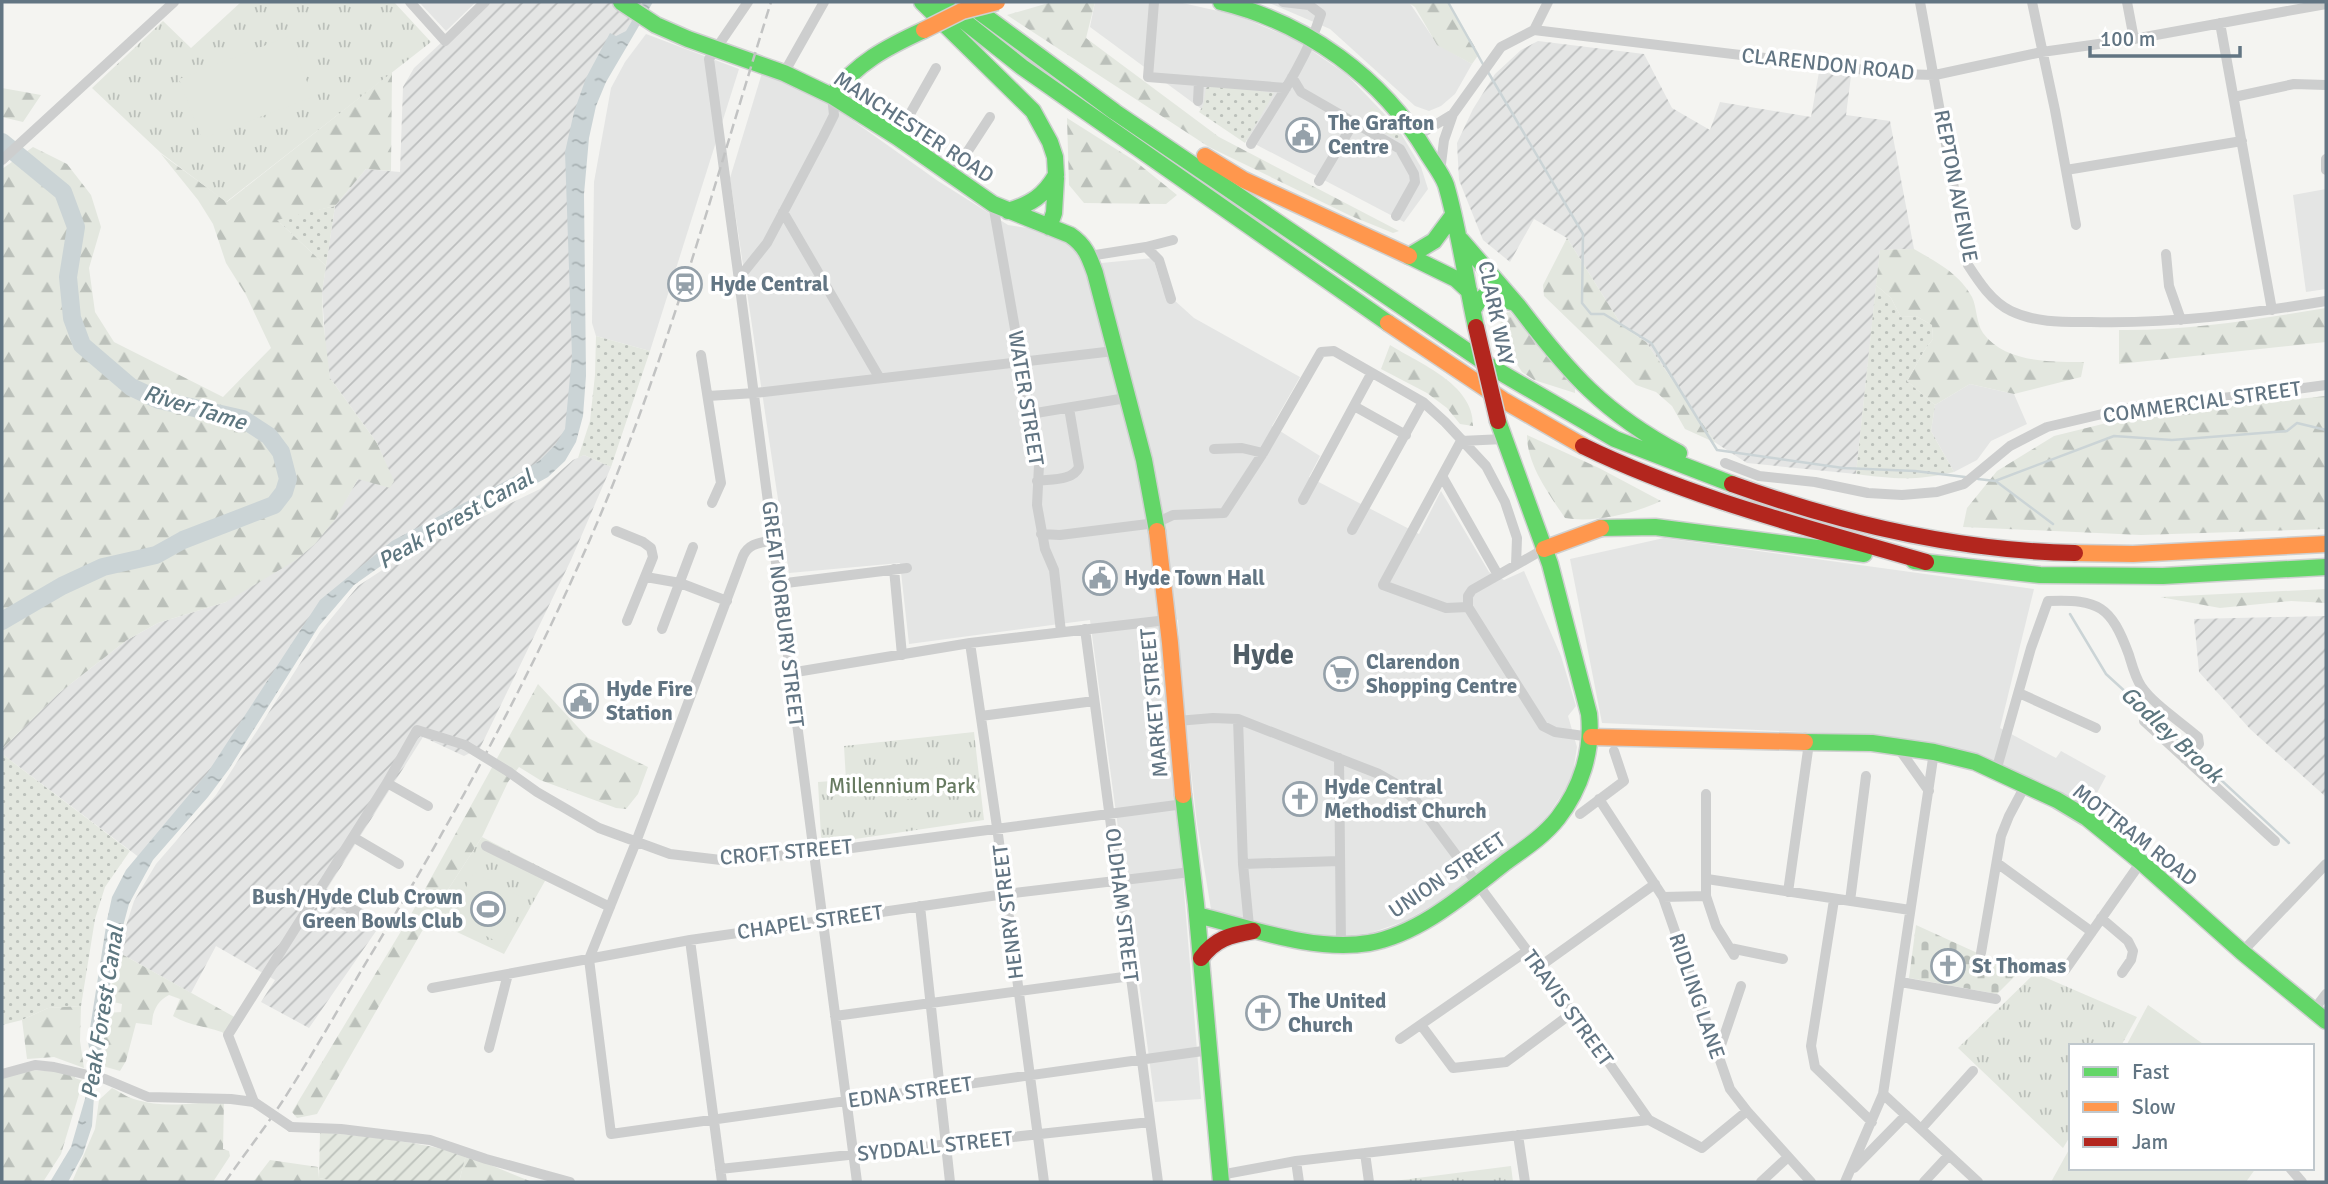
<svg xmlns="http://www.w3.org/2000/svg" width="2328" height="1184" font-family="Signika,sans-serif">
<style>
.built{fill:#e4e5e4}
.industrial{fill:url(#industrial-furrows)}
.grass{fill:url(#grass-dots)}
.forest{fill:url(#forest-firs)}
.cemetery{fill:url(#cemetery-stones)}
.park{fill:url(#park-tufts)}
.garden{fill:url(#garden-furrows)}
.pitch{fill:#e3e7df}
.water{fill:url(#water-ripples)}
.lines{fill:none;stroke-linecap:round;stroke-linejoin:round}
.stream{stroke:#cbd4d6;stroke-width:2.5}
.river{stroke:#cbd4d6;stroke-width:18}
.fast-casing{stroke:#cfd0d0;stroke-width:19}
.slow-casing{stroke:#cfd0d0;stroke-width:19}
.jam-casing{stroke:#cfd0d0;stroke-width:19}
.street{stroke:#cdcece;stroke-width:10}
.fast{stroke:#63d668;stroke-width:16}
.slow{stroke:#ff974d;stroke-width:16}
.jam{stroke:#b3261e;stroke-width:16}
.rail{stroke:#c2c3c3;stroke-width:2.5;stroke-dasharray:10 5;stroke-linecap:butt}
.slow-bridge-casing{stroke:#cfd0d0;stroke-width:19;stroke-linecap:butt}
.jam-bridge-casing{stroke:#cfd0d0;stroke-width:19;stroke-linecap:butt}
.street-bridge{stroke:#cdcece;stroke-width:10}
.slow-bridge{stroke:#ff974d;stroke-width:16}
.jam-bridge{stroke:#b3261e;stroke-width:16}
.labels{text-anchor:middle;stroke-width:7;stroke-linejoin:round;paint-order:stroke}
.street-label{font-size:21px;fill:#627583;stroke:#fff}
.poi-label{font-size:21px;font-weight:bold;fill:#627583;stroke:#fff;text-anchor:start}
.park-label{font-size:21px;fill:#677a61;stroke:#fff}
.water-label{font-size:23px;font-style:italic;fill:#5e7780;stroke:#fff}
.district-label{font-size:28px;font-weight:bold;fill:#505e67;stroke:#fff}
</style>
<defs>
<pattern id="industrial-furrows" width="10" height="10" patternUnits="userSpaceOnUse" patternTransform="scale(1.75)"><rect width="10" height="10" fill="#e4e5e4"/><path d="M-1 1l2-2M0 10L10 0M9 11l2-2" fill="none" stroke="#bcbebe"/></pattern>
<pattern id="grass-dots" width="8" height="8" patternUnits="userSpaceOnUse" patternTransform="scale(1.75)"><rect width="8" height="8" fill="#e3e7df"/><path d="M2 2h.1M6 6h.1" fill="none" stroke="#bbc0ba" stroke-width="1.8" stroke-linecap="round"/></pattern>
<pattern id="forest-firs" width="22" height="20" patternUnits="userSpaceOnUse" patternTransform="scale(1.75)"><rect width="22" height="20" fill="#e3e7df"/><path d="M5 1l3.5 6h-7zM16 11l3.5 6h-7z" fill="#bbc0ba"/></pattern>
<pattern id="cemetery-stones" width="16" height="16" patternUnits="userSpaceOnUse" patternTransform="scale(1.75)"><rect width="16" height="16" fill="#e3e7df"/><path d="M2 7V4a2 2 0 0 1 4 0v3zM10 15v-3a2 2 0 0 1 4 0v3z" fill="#bbc0ba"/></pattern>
<pattern id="park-tufts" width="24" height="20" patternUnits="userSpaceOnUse" patternTransform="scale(1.75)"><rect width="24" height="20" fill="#e3e7df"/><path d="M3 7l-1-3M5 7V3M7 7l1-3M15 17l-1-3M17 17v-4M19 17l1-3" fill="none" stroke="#bbc0ba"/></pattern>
<pattern id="garden-furrows" width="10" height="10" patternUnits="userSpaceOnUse" patternTransform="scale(1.75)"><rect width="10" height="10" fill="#e3e7df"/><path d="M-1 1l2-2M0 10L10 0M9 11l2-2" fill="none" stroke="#bbc0ba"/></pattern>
<pattern id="water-ripples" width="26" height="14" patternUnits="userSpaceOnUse" patternTransform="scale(1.75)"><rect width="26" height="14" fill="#cbd4d6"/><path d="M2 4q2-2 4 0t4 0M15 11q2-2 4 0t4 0" fill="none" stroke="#a8b1b3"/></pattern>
</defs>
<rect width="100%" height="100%" fill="#f4f4f1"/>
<path class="built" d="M419,2H476L446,31Z
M1095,2H1178L1236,15L1296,40L1346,74L1397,127L1421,167L1428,189L1404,222L1234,133L1090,27Z
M1267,2H1409L1437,44L1472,64L1455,94L1441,106L1429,111L1415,106L1330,29Z
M646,34L739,69L650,351L596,336L592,323L594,182L611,88L625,62Z
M762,73L821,98L938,181L1008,225L1049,231L1074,246L1091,264L1153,258L1163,290L1194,318L1300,377L1272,426L1320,456L1309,477L1419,534L1441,491L1489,572L1504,580L1524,571L1561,656L1576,706L1568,716L1577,747L1572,779L1537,832L1460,890L1405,921L1371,933L1314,939L1265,932L1211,909L1197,824L1181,682L1178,620L1161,611L1201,1099L1155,1102L1090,620L909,644L900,563L789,573L730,178Z
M2326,189V289L2306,292L2293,195Z
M1970,384L2014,394L2027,424L1991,441L1977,460L1954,472L1931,431L1935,405Z
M1664,538L2034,589L2000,728L2056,758L2061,751L2106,776L2088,810L1976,761L1890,736L1602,723L1570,559Z"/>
<path class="industrial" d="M485,2H621L639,17L612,53L579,145L577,333L565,448L343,587L272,689L144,861L2,754V749L59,693L127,640L158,623L226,602L335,518L358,479L393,481L377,443L330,378L326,356L322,292L335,206L366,169L400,172L403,87L414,68Z
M1538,41L1644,54L1672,108L1710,130L1720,102L1811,117L1819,72L1851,76L1846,115L1890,121L1914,249L1880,250L1856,474L1747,463L1716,443L1646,342L1622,326L1567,238L1534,219L1510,262L1483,240L1459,180L1457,143L1473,109L1495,74L1521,50Z
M584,455L611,467L571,560L480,748L464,756L423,737L327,889L383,921L309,1028L261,1002L275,980L216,946L191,993L120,953L124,932L134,901L156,864L216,795L320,632L358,586L408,553L540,489L573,460Z
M2326,616V797L2250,729L2199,672L2194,619Z"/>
<path class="grass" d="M1211,85L1274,93L1245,143L1199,112L1203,106L1206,88Z
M1372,107C1385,112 1393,125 1401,137L1398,140L1363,120Z
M335,206L326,266L276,219Z
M1876,285L1891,298L1901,317L1916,316L1932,325L1933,339L1924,351L1907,381L1935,405L1931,431L1954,472C1916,481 1894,479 1856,474Z
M596,336L650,351L611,467L584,455L578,458L590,421L595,375Z
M2,754L130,851L105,887L95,919L81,1006L48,1008L22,1020L2,1025Z"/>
<path class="forest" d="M1052,2H1095L1086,38L1219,137L1399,231L1393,233L1351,216L1209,147L1007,15Z
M1407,2H1448L1479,54L1472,64L1437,45L1415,7Z
M392,72L391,171L366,169L335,206L277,220L326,266L322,292L323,320L330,378L377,443L394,481L390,488L358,479L336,518L315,544L296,560L226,602L158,623L127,640L59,693L2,749V169L33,147L67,164L91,195L101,227L89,268L95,312L114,342L223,397L271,348L246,295L226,263L213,224L198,200L161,154L227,202Z
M2,88L41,95L23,122L2,117Z
M1067,118L1135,161L1177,195L1166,204L1084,203L1069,185Z
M1567,238L1622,326L1646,342L1716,443L1685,429L1672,406L1656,392L1636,385L1544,296L1543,285Z
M1914,249C1936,262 1959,273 1972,297C1977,307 1976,323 1983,333C2005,363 2051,362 2084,362L2081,377L2014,394L1970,384L1935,405L1907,381L1924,351L1933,339L1932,325L1916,316L1901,317L1891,298L1876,285L1880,250Z
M2326,308V342L2119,364V330C2188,331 2259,319 2326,308Z
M1510,312L1575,388V393L1534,380L1522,372L1501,339L1499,329L1503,313Z
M1390,345C1420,364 1474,384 1473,426L1460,424L1447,408L1427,393L1381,369Z
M2326,396V529L2141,535L1963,527L1967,508L1997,471L2054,436L2135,416Z
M1527,435L1599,468L1661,501C1633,514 1594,523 1565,518C1549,494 1527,465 1527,435Z
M2326,589V603L2291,601L2220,608L2160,597Z
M538,684L588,738L648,767L638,794L626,809L616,808L540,780L519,767L508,782L482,837L429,919L317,1114L297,1118L292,1112L409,918Z
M118,952L238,1019L228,1035C211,1026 190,1027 173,1016L180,999L169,995C157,1001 152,1012 152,1025L136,1023L126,1061L120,1071L99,1065L102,1055L107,1013L121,1012L122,1004L109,1001Z
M81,1006L80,1041L84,1068L54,1057L27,1059L22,1020L48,1008Z
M16,1069L76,1073L75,1078L83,1081L61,1154L43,1182H2V1074Z
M112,1088C120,1092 128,1098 137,1100C162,1108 198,1104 224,1099L223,1149L229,1151L230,1156L213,1182H72L95,1129L99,1100Z
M466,1155L532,1182H459Z
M270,1160L318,1167L319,1178L339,1182H253Z"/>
<path class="cemetery" d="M1916,925L2019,972L1997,994L1909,978Z"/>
<path class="park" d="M241,2H394L431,42L226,202L161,153L92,88L163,21L191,48Z
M974,732L984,820L828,843L821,837L818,782L846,780L844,746Z
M482,837L550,872L504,954L429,919Z
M2035,973L2137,1017L2121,1046H2071V1135L2063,1148L1958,1048Z
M1511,1166L1513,1182H1386Z"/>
<path class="garden" d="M320,1132C370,1137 418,1141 466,1155L459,1182H339L319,1178Z"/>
<path class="pitch" d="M289,36L313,97L202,139L179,79Z
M943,767L947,794L888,802L884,775Z
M474,872L526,899L502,944L450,918Z
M2148,1005L2206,1046H2126Z
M2071,1146V1168H2256L2246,1182H2051Z"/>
<path class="water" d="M643,2H653L606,82L596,106L589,138L584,194L586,376L583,416L576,442L565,461L548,477L485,512L402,551L354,585L319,626L229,769L208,797L153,860L129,904L113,963L101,1053L96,1067L92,1126L83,1154L68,1182H50L71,1147L89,1085L91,1062L88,1041L107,920L112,897L126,870L208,772L320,600L392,541L515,476L539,461L555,445L565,429L572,356L565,152L574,112L586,78L610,33L616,36L626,31Z"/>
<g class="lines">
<path class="stream" d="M1448,2L1484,66
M1488,72L1583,234L1582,303L1591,314H1604L1651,343L1717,450L1843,468L1915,471L1965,477
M1978,479L1995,481L2114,436L2172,440L2287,431L2297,423L2326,430
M1997,482L2053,524
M2070,614L2106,674L2189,750
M2193,754L2289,843"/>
<path class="river" d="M2,142L63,192L76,227L68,277L72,318L82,345L131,387L159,400L243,419L269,436L281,452L288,479L284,492L274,505L183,540L156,555L103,567L62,586L2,621"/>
<g class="fast-casing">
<path id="fast" d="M621,2L656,25L688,39L784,73L832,96L897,137L993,204L1070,235C1085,245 1089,256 1095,273L1144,460L1157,531
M922,2L1033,111L1050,142L1055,157L1056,175
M940,2L1022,67L1388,323
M966,2L1115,112L1488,365L1615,439L1732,484
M1221,2C1306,23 1382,77 1427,153C1433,163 1442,174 1446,185C1459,229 1466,282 1476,327
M832,96C856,63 887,47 924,30
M1008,211C1031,204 1044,196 1056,175
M1049,227L1054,213L1056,178
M1461,240L1519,307
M1409,256L1456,279L1469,291
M1409,256L1434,241L1451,218
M1519,307C1569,373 1604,413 1679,453
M1473,310C1484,289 1492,294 1511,302
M1601,528L1655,527L1864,554
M1914,561L2040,575L2163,576L2326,567
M1805,742L1872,743L1934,752L1975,762L2057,800L2087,818L2141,862L2242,952L2326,1021
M1183,795L1196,904L1221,1182
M1197,915C1251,928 1313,952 1369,943C1420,934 1466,893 1506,862C1524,849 1544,836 1558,818C1581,788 1593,751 1589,714L1550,564L1498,421"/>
</g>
<g class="slow-casing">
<path id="slow" d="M1205,156L1244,180L1409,256
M1388,323L1503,400L1583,446
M1157,531L1170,643L1183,795
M1544,549L1601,528
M2075,553L2133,554L2326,544
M1591,737L1805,742"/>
</g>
<g class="jam-casing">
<path id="jam" d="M1583,446C1692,499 1810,528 1926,562
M1732,484C1843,524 1957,551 2075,553
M1201,958C1215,939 1230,935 1253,931"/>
</g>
<path class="street" d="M410,2L445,41L485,2
M748,2L709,59C760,433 810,807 857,1182
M1154,2L1148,77L1286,88
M1920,2L1968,265C1979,282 1992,302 2011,311C2036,323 2064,322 2091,322C2170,324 2248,314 2326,301
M2032,2L2055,110L2076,225
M2127,2L2134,39
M2220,23L2272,310
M1534,30L1898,74L1935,75L2042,52L2134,39L2326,4
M1534,30L1548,2
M784,73L824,2
M1292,77L1301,92L1400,149L1414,174L1415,182L1396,216
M2234,97L2294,84L2326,85
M1198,101L1199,81
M1417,136L1453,114
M897,137L936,68
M1251,144C1277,102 1306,61 1321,14L1309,5L1283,2
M2326,159V170
M2,160L174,2
M2066,170L2242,141
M1440,172L1444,140L1453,114L1501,47L1534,30
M951,177L990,117
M1319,181L1354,122
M993,204L1039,465L1037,505L1045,549L1054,570L1061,632
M783,212L879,377
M1146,247L1159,260L1171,299
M2166,254L2169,286L2181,320
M1089,256L1146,247L1173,240
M739,278L767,243L823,137L834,115L832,96
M701,355L721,483L712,503
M708,396L755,393L1114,351
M1354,406L1406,435
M1030,414L1126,398
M1461,441L1383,585L1446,608L1468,607
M1461,441L1504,439
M1214,449L1242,448L1263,453
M1725,463L1759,476L1815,482L1868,493L1902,495L1937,492L1964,484L2010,446L2047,427L2132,407L2251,395L2326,385
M1442,476L1498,575
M1037,481C1051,479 1073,481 1079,467L1069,408
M1303,500L1371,374
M1352,530L1423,402
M616,531L643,542L651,548L653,557L627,621
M1041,534L1060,535L1156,523L1173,515L1224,513L1263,453L1321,352L1334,351L1423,402L1445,422L1486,466L1505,502L1517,538L1516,565
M773,540C760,543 749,543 743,556L636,842L589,959L611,1134L1210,1050
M894,569L902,655
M646,577L680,583L727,601
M778,584L907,568
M1468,607L1543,726L1555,732L1591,737
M1468,607V596L1472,590L1544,549
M662,629L693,547
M1085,629L1158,1182
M970,643L997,827L1044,1182
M790,673L970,643L1167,620
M2019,693L2096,728
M981,716L1094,701
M1238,719L1243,864L1249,926
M1177,721L1213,718L1238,719L1379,774L1400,786L1416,801L1586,1030L1649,1120L1702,1148L1747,1111
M2144,721L2275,841
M1897,746L1929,791
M1339,758L1341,945
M1996,771L2031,648L2048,601C2099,599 2111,606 2129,655C2132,665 2135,677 2141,686C2153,704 2181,722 2198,737L2199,744L2185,759
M509,772L537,792L599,828L670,854L721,860L814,853L1184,804
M387,783L428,806
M1599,799L1663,897L1730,1089L1747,1111L1811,1182
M1580,814L1624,781L1614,751
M353,837L399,864
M486,846L610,907
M1997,863L2092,932
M1243,864L1339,861
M1707,879L1910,910
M319,891L372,920
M1788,892L1809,743
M1706,896L1716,926L1734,955
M1663,897L1706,896V794
M1834,900L1811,1046L1815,1067L1872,1122
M1850,901L1866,776
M920,906L950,1182
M2101,918L2128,941L2133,951L2131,960L2122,973
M690,940L722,1182
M1730,948L1783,959
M2242,952L2326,864
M1981,953L2001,836L2009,816L2026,784
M1539,967L1655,884
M2065,970L2141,862
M1901,982L1996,999
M432,988L690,940L1005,894L1191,872
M2313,1011L2326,994
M835,1016L1131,976
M1421,1025L1453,1068L1506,1062L1572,1013
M1400,1039L1527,951
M489,1048L508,974
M1718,1054L1741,986
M2,1074L35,1065L54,1067L105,1079L148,1097L231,1099L254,1102L228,1035L387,783L417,730L465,745
M1883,1094L1978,1182
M291,1127L341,1129L430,1140L486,1159L570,1182
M1921,1129L1973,1071
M1518,1135L1525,1182
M1365,1153L1369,1182
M1296,1161L1299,1182
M1854,1168L1906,1115
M2290,1168L2302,1182
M720,1169L1150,1122
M1220,1175L1296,1161L1649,1120
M1761,1182L1788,1157
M1845,1182L1883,1094L1934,752
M1924,1182L1949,1155"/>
<use href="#fast" class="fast"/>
<use href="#slow" class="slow"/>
<use href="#jam" class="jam"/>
<path class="rail" d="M225,1182C244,1155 264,1129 282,1102C313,1054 341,1004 370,956C452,821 528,682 591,537C666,364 715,181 771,2"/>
<g class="slow-bridge-casing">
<path id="slow-bridge" d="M924,30L962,11L997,2"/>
</g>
<g class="jam-bridge-casing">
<path id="jam-bridge" d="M1476,327L1498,421"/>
</g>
<path class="street-bridge" d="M465,745L509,772
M254,1102L291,1127"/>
<use href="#slow-bridge" class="slow-bridge"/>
<use href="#jam-bridge" class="jam-bridge"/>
</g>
<defs>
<g id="civic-ring" transform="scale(1.75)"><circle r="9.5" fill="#fff" stroke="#95a1aa" stroke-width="1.5"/><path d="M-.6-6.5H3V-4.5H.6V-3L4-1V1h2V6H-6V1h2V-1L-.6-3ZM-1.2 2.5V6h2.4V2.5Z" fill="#95a1aa"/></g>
<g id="station-ring" transform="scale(1.75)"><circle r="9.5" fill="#fff" stroke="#95a1aa" stroke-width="1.5"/><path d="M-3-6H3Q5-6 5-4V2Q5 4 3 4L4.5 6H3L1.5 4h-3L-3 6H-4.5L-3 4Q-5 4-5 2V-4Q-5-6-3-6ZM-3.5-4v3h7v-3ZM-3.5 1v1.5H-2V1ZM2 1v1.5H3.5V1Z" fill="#95a1aa"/></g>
<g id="supermarket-ring" transform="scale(1.75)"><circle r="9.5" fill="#fff" stroke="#95a1aa" stroke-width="1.5"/><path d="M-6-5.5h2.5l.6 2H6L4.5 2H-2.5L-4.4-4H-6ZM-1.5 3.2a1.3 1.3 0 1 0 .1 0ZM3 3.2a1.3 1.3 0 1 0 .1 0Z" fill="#95a1aa"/></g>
<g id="church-ring" transform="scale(1.75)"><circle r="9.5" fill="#fff" stroke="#95a1aa" stroke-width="1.5"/><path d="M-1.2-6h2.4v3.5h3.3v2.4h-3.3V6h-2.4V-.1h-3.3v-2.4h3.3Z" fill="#95a1aa"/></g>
<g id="stadium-ring" transform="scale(1.75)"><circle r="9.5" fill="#fff" stroke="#95a1aa" stroke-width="1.5"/><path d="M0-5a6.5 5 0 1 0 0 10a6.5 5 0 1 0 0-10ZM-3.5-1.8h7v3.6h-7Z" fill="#95a1aa"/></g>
</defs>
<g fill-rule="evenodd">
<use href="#civic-ring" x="1303" y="135"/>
<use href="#station-ring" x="685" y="284"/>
<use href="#civic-ring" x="1100" y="578"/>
<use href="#supermarket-ring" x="1341" y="674"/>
<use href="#civic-ring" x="581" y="701"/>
<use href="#church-ring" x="1300" y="799"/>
<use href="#stadium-ring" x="488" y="909"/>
<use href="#church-ring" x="1948" y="966"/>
<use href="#church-ring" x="1263" y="1013"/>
</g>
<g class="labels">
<g class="street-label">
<text transform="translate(1828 64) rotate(6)" y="7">CLARENDON ROAD</text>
<text transform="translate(914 127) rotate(33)" y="7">MANCHESTER ROAD</text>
<text transform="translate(1956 186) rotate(79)" y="7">REPTON AVENUE</text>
<text transform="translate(1496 313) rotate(78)" y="7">CLARK WAY</text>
<text transform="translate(1026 398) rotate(81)" y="7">WATER STREET</text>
<text transform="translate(2202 402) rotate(-8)" y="7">COMMERCIAL STREET</text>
<text transform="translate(783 614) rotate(83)" y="7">GREAT NORBURY STREET</text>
<text transform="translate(1154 703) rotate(-95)" y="7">MARKET STREET</text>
<text transform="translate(2135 835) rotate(38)" y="7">MOTTRAM ROAD</text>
<text transform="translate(786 852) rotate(-5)" y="7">CROFT STREET</text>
<text transform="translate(1447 875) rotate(-34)" y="7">UNION STREET</text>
<text transform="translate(1122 905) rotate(83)" y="7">OLDHAM STREET</text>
<text transform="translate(1008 912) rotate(-97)" y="7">HENRY STREET</text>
<text transform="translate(810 922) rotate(-8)" y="7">CHAPEL STREET</text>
<text transform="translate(1697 996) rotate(71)" y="7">RIDLING LANE</text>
<text transform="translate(1568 1008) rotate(54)" y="7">TRAVIS STREET</text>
<text transform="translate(910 1092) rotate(-8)" y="7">EDNA STREET</text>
<text transform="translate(935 1146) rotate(-6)" y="7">SYDDALL STREET</text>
</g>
<g class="poi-label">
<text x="1328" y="130">The Grafton<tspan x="1328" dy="24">Centre</tspan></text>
<text x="710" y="291">Hyde Central</text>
<text x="1124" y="585">Hyde Town Hall</text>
<text x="1366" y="669">Clarendon<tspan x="1366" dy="24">Shopping Centre</tspan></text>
<text x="606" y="696">Hyde Fire<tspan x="606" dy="24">Station</tspan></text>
<text x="1324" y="794">Hyde Central<tspan x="1324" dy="24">Methodist Church</tspan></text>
<text x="463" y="904" text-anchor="end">Bush/Hyde Club Crown<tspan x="463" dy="24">Green Bowls Club</tspan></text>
<text x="1972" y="973">St Thomas</text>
<text x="1288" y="1008">The United<tspan x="1288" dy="24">Church</tspan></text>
</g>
<g class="park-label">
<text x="902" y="793">Millennium Park</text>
</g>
<g class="water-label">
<text transform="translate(195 407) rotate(17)" y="8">River Tame</text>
<text transform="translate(455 519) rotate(-30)" y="8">Peak Forest Canal</text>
<text transform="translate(2172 734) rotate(43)" y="8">Godley Brook</text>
<text transform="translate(102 1012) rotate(-81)" y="8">Peak Forest Canal</text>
</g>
<g class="district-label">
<text x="1263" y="664">Hyde</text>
</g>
</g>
<rect width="2328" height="1184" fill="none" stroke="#627583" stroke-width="7"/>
<rect x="2069" y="1044" width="245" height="126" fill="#ffffff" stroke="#c0c8cd" stroke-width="2"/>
<rect x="2083" y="1067" width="35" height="10" fill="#63d668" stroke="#c0c8cd" stroke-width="2"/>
<text x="2132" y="1079" font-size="21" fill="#627583">Fast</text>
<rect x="2083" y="1102" width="35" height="10" fill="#ff974d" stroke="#c0c8cd" stroke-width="2"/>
<text x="2132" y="1114" font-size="21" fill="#627583">Slow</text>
<rect x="2083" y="1137" width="35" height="10" fill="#b3261e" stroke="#c0c8cd" stroke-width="2"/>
<text x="2132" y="1149" font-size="21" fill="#627583">Jam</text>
<path d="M2090 46v10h150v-10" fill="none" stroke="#627583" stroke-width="3.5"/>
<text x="2100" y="46" font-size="21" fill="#627583" stroke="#ffffff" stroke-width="5" paint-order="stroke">100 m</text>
</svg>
